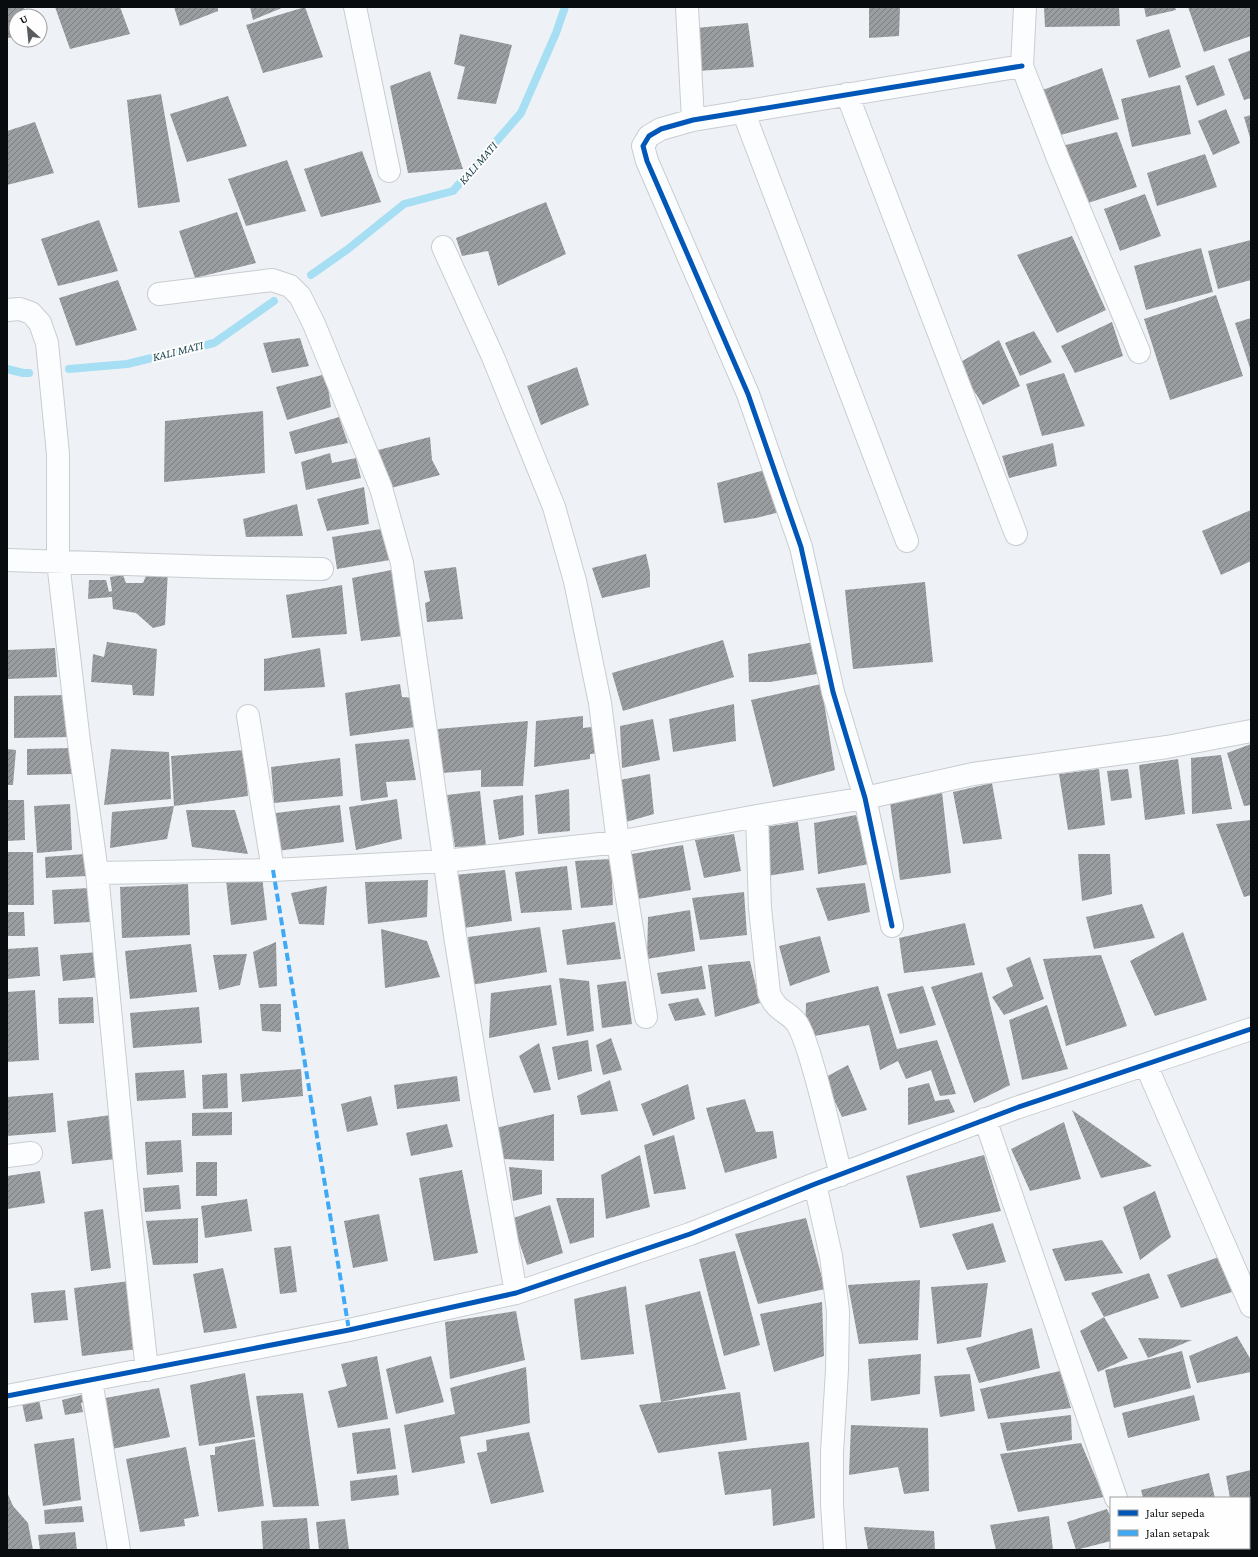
<svg xmlns="http://www.w3.org/2000/svg" width="1258" height="1557" font-family="'Crimson Pro',serif">
<style>
.lines{fill:none;stroke-linecap:round;stroke-linejoin:round}
.stream{stroke:#a6def3;stroke-width:8}
.building{fill:url(#building-hatch)}
.minor-casing{stroke:#c9ccd0;stroke-width:24}
.minor{stroke:#fcfdfe;stroke-width:22}
.quiet{stroke:#3fa9f5;stroke-width:4;stroke-dasharray:8 4;stroke-linecap:butt}
.cycleway-casing{stroke:#fefefe;stroke-width:8}
.cycleway{stroke:#0057b8;stroke-width:5}
.labels{text-anchor:middle;stroke-width:4;stroke-linejoin:round;paint-order:stroke}
.water-label{font-size:12px;font-style:italic;fill:#204451;stroke:#fefefe}
</style>
<defs>
<pattern id="building-hatch" width="6" height="6" patternUnits="userSpaceOnUse"><rect width="6" height="6" fill="#9a9da0"/><path d="M-1 1l2-2M0 6l6-6M5 7l2-2" fill="none" stroke="#7c7e81"/></pattern>
</defs>
<rect width="100%" height="100%" fill="#eef2f6"/>
<g class="lines">
<path class="stream" d="M311,275L348,249L404,204L453,191L521,113L556,33L565,7
M7,369L23,373H29
M69,369L127,364L214,343L274,301"/>
</g>
<path class="building" d="M7,7H24L25,16H16V37L7,38Z
M55,7H120L130,34L70,49Z
M174,7H218V11L180,26Z
M250,7H284L253,20Z
M305,7L323,57L263,73L246,25Z
M869,7H900L899,36L869,38Z
M1044,7H1119L1120,26L1045,27Z
M1144,7H1175L1176,10L1146,17Z
M1188,7H1251V36L1204,52Z
M748,23L754,67L698,71L696,28Z
M1169,29L1181,67L1149,78L1136,40Z
M460,34L512,45L496,104L457,99L465,67L454,64Z
M1251,50V98L1244,100L1228,59Z
M1214,65L1225,95L1197,106L1185,76Z
M1102,68L1119,119L1057,136L1040,91Z
M430,71L463,169L408,173L390,86Z
M1180,85L1191,134L1132,147L1121,99Z
M161,94L180,202L138,208L127,100Z
M228,96L247,146L187,162L170,114Z
M1226,109L1240,143L1213,155L1198,121Z
M1251,115V141L1244,117Z
M35,122L54,173L7,185V131Z
M1117,132L1137,187L1088,203L1062,146Z
M362,151L381,202L321,217L304,169Z
M1205,154L1217,187L1157,206L1147,173Z
M287,160L306,211L246,226L228,179Z
M1145,194L1161,236L1120,251L1104,209Z
M546,202L566,254L498,286L488,251L462,256L456,238Z
M237,212L256,263L195,278L179,231Z
M99,220L118,271L58,286L41,239Z
M1072,236L1106,310L1057,333L1017,255Z
M1251,240V280L1218,289L1208,251Z
M1201,248L1213,292L1146,310L1134,266Z
M118,280L137,330L76,346L59,298Z
M1216,295L1243,376L1170,400L1144,319Z
M1251,318V371L1235,323Z
M1112,322L1123,356L1075,373L1061,346Z
M1034,331L1052,362L1020,376L1005,343Z
M300,338L309,366L272,373L263,343Z
M999,340L1020,386L983,405L957,364Z
M577,367L589,405L541,425L527,386Z
M1064,373L1085,426L1042,436L1026,384Z
M326,374L331,407L287,420L276,387Z
M263,411L265,473L164,482L165,421Z
M339,417L348,443L295,454L289,432Z
M430,437L432,460L440,475L391,488L378,450Z
M1053,443L1057,466L1009,478L1002,456Z
M330,453L332,463L356,458L361,478L306,490L301,462Z
M769,469L784,511L756,518L724,523L717,483Z
M364,487L369,524L327,531L317,499Z
M297,504L303,536L246,537L243,519Z
M1251,510V561L1221,575L1202,531Z
M381,529L390,560L337,569L332,537Z
M646,554L650,572V587L602,598L592,568Z
M456,567L463,619L427,622L425,603L430,601L424,571Z
M396,569L403,636L361,641L352,578Z
M148,571H168L165,625L153,628L136,613L113,609L112,597L88,599L89,580H106L109,592L112,591L110,577L123,575L126,583H143Z
M925,582L933,662L853,669L845,590Z
M342,585L347,634L292,638L286,595Z
M723,640L734,677L623,711L612,673Z
M820,641L823,673L770,682H749L748,654Z
M107,642L157,649L154,696L133,695L132,685L91,682L93,654L104,657Z
M55,648L57,677L7,679V650Z
M320,648L325,687L264,691V659Z
M400,684L402,697L415,698V727L350,736L345,693Z
M821,684L835,770L773,787L751,700Z
M69,695L70,737L14,738V696Z
M734,704L736,741L673,752L669,719Z
M583,716V728L599,726L603,753L590,754V759L534,767L536,721Z
M653,719L660,760L622,768L620,726Z
M528,721L523,786L481,787V770L442,773L438,729Z
M409,739L416,780L386,782L388,797L361,801L355,744Z
M1251,744V805L1244,806L1227,753Z
M72,748V774L27,775V749Z
M7,749L16,750L13,785H7Z
M111,749L169,752L171,799L104,805Z
M244,750L248,796L174,806L167,839L110,848L112,812L174,806L171,756Z
M1221,755L1232,809L1192,814L1191,758Z
M340,758L343,796L274,803L271,767Z
M1178,759L1185,814L1145,820L1139,765Z
M1099,769L1105,825L1068,830L1059,774Z
M1128,769L1132,798L1111,801L1107,771Z
M650,774L654,814L626,822L620,780Z
M992,783L1002,839L963,844L953,792Z
M569,789L570,831L538,834L535,795Z
M480,791L486,846L455,847L447,795Z
M942,792L951,873L900,880L890,802Z
M523,795L524,835L499,840L493,800Z
M397,799L402,839L356,850L349,807Z
M7,800H24L25,840L7,841Z
M70,804L72,850L37,853L34,806Z
M340,805L344,842L277,851L276,813Z
M186,810H235L248,854L192,847Z
M856,815L869,864L818,874L814,823Z
M1251,820V895L1244,897L1216,824Z
M798,822L804,870L767,876L765,827Z
M734,834L741,871L704,878L695,840Z
M683,845L691,890L632,900L626,855Z
M7,852H33L34,905H7Z
M85,854L87,876L46,878L45,857Z
M1078,854H1110L1112,894L1082,901Z
M611,859L613,905L581,908L575,861Z
M567,866L572,910L521,913L515,872Z
M505,870L512,921L464,928L454,875Z
M262,876L267,920L231,925L226,880Z
M428,880L427,917L368,924L365,882Z
M865,883L870,912L828,921L816,888Z
M188,884L190,935L122,938L120,887Z
M327,886L324,925L299,924L291,893Z
M89,888L90,922L54,924L52,890Z
M744,892L747,935L700,940L692,898Z
M1142,904L1155,938L1094,949L1086,917Z
M690,910L695,951L647,959L648,917Z
M7,912H24L25,936H7Z
M615,922L621,959L567,965L562,930Z
M965,923L975,965L904,973L899,938Z
M540,927L547,972L471,985L468,937Z
M381,929L427,941L440,977L385,988Z
M1183,932L1207,1000L1155,1016L1130,961Z
M820,936L830,972L790,986L779,946Z
M276,942L277,986L259,988L253,952Z
M191,944L197,992L130,999L125,951Z
M38,947L40,976L7,979V949Z
M99,952L101,977L63,981L60,955Z
M247,954L240,985L219,990L213,955Z
M1101,955L1127,1026L1066,1046L1043,959Z
M1030,957L1044,999L1004,1015L992,997L1013,986L1006,968Z
M750,961L760,1003L715,1017L708,965Z
M702,966L706,989L661,994L657,973Z
M982,972L1010,1085L974,1103L931,987Z
M559,978L589,981L594,1031L567,1036Z
M626,981L632,1024L602,1028L597,985Z
M551,985L557,1025L489,1038L491,993Z
M878,986L897,1049L937,1040L956,1094L940,1096L931,1070L906,1079L898,1061L880,1070L869,1025L805,1038L806,1003Z
M923,986L936,1025L900,1034L887,994Z
M35,990L39,1060L7,1062V992Z
M93,997L94,1023L59,1024L58,998Z
M698,998L706,1015L675,1021L668,1004Z
M260,1004H281V1032L262,1031Z
M1047,1005L1068,1069L1022,1080L1009,1020Z
M199,1007L202,1043L133,1048L130,1013Z
M611,1038L622,1070L603,1075L596,1045Z
M588,1040L592,1071L558,1080L552,1047Z
M539,1043L551,1090L534,1093L519,1056Z
M848,1065L867,1110L842,1117L824,1078Z
M301,1069L303,1096L242,1102L240,1074Z
M184,1070L186,1098L137,1101L135,1073Z
M227,1073L228,1108L203,1109L202,1075Z
M457,1076L460,1101L397,1109L394,1085Z
M610,1080L618,1111L581,1115L577,1096Z
M929,1083L935,1101L949,1099L955,1112L908,1125V1088Z
M688,1084L695,1119L653,1136L641,1104Z
M53,1093L56,1132L7,1136V1097Z
M371,1096L378,1125L347,1132L341,1104Z
M745,1099L756,1132L773,1131L777,1158L725,1173L706,1108Z
M1072,1110L1152,1166L1101,1178Z
M232,1112V1135L192,1136V1113Z
M554,1114V1161L501,1159L496,1128Z
M111,1115L116,1159L72,1164L67,1121Z
M1064,1122L1081,1179L1030,1191L1011,1149Z
M447,1124L453,1147L411,1156L406,1133Z
M674,1135L686,1189L654,1194L644,1145Z
M181,1140L183,1172L147,1175L145,1142Z
M640,1155L650,1207L606,1219L601,1175Z
M984,1155L1001,1211L920,1228L906,1176Z
M196,1162H217V1196H196Z
M509,1167L542,1170V1194L513,1201Z
M462,1170L478,1253L434,1261L419,1178Z
M40,1171L45,1203L7,1209V1176Z
M179,1185L181,1209L145,1212L143,1188Z
M1155,1191L1171,1237L1140,1260L1123,1207Z
M556,1198H594V1237L570,1244Z
M247,1199L252,1231L205,1238L201,1206Z
M550,1205L563,1253L527,1265L511,1219Z
M103,1209L111,1268L91,1271L84,1212Z
M379,1214L388,1261L353,1268L344,1221Z
M198,1218V1263L153,1265L146,1221Z
M806,1218L825,1289L758,1304L735,1234Z
M993,1223L1006,1262L967,1270L952,1234Z
M1102,1240L1123,1273L1065,1281L1052,1249Z
M291,1246L297,1292L280,1294L274,1248Z
M735,1251L760,1345L724,1356L699,1259Z
M1219,1257L1232,1292L1181,1308L1167,1275Z
M223,1268L237,1328L204,1333L193,1274Z
M1149,1273L1159,1298L1104,1317L1091,1293Z
M920,1280L918,1340L859,1344L848,1285Z
M130,1281L138,1349L82,1356L74,1288Z
M988,1283L981,1337L937,1344L931,1287Z
M626,1286L634,1354L581,1360L574,1299Z
M65,1290L68,1320L34,1323L31,1293Z
M700,1291L726,1389L661,1402L645,1305Z
M822,1302L824,1356L774,1372L760,1314Z
M516,1311L525,1360L450,1379L445,1322Z
M1104,1317L1128,1358L1098,1372L1080,1331Z
M1032,1328L1040,1368L979,1383L966,1348Z
M1237,1336L1251,1360V1372L1197,1383L1189,1356Z
M1138,1338L1192,1340L1148,1358Z
M1182,1351L1191,1388L1114,1408L1105,1370Z
M921,1354L920,1394L871,1401L868,1359Z
M377,1356L388,1419L338,1428L328,1391L347,1386L341,1364Z
M431,1356L444,1402L396,1414L386,1369Z
M526,1367L530,1423L460,1437L465,1463L412,1473L404,1425L455,1414L450,1388Z
M1060,1371L1071,1408L988,1419L980,1389Z
M245,1373L255,1437L199,1446L190,1385Z
M970,1374L975,1411L940,1417L934,1376Z
M159,1388L170,1437L112,1449L100,1399Z
M740,1392L747,1440L658,1453L639,1405Z
M89,1393V1402L81,1403L83,1412L65,1415L62,1400Z
M303,1393L319,1506L273,1507L256,1396Z
M1194,1395L1200,1420L1128,1438L1122,1413Z
M39,1400L43,1419L26,1422L22,1403Z
M1071,1415L1072,1440L1007,1451L1000,1423Z
M851,1425L928,1428L929,1491L904,1494L898,1467L849,1475Z
M390,1428L396,1469L357,1474L352,1433Z
M529,1432L544,1492L491,1504L477,1453L487,1451L486,1440Z
M74,1438L81,1500L43,1506L34,1444Z
M255,1439L264,1506L218,1512L210,1455H215V1447Z
M809,1442L815,1518L773,1526L771,1489L725,1495L718,1452Z
M1081,1443L1104,1497L1018,1512L1000,1454Z
M186,1447L199,1516L184,1519L185,1526L140,1532L126,1459Z
M1251,1470V1501H1249V1498H1230L1226,1476Z
M1209,1473L1215,1498H1143L1141,1490Z
M397,1475L399,1495L351,1501L350,1481Z
M7,1492L13,1506L28,1523L33,1550H7Z
M82,1506L84,1522L45,1524L44,1510Z
M1107,1509L1111,1518V1541L1076,1550L1067,1522Z
M1249,1509H1251V1540H1249Z
M1049,1516L1053,1550H996L990,1525Z
M307,1518L310,1550H263L261,1521Z
M345,1519L349,1550H319L316,1522Z
M864,1527L934,1531L935,1550H868Z
M75,1532L77,1550H40L38,1535Z
M1113,1548H1123L1124,1550H1106Z
M1160,1548H1239L1234,1550H1160Z"/>
<g class="lines">
<g class="minor-casing">
<path id="minor" d="M355,7L389,171
M687,7L693,120
M1025,7L1022,66L1059,161L1139,352
M847,94L1016,534
M743,111L907,541
M443,247L493,357L554,507L575,581L600,703L618,842L646,1017
M159,294L272,280L290,286L300,296L314,324L381,488L402,563L456,942L482,1101L516,1293
M7,310L20,309L31,313L40,323L47,343L58,454V562L79,742L97,873L126,1176L147,1370
M7,560L215,567L322,569
M248,716L273,870
M757,816L760,908L769,993C776,1013 792,1012 799,1027C806,1041 810,1056 814,1070C824,1105 832,1140 841,1175
M97,873L273,870L445,861L618,842L757,816L865,798L973,774L1167,747L1251,731
M892,926L865,798L833,692L801,547L748,394L647,161L643,146L649,136L661,129L693,120L1022,66
M1146,1065L1251,1306
M985,1119L1116,1498
M7,1156L31,1153
M815,1184L831,1256L838,1311L837,1370L832,1452V1504L835,1550
M91,1380L119,1550
M7,1396L349,1330L516,1293L690,1234L815,1184L1016,1108L1251,1029
M1133,1548L1134,1550"/>
</g>
<use href="#minor" class="minor"/>
<path class="quiet" d="M273,870L349,1330"/>
<g class="cycleway-casing">
<path id="cycleway" d="M892,926L865,798L833,692L801,547L748,394L647,161L643,146L649,136L661,129L693,120L1022,66
M7,1396L349,1330L516,1293L690,1234L815,1184L1016,1108L1251,1029"/>
</g>
<use href="#cycleway" class="cycleway"/>
</g>
<g class="labels">
<g class="water-label">
<text transform="translate(478 163) rotate(-49)" y="4">KALI MATI</text>
<text transform="translate(178 351) rotate(-14)" y="4">KALI MATI</text>
</g>
</g>
<rect width="1258" height="1557" fill="none" stroke="#090c0e" stroke-width="16"/>
<rect x="1110" y="1497" width="140" height="52" fill="#fefefe" stroke="#9c9d9e"/>
<rect x="1118" y="1510" width="20" height="6" fill="#0057b8" stroke="#9c9d9e"/>
<text x="1146" y="1517" font-size="12" fill="#090c0e">Jalur sepeda</text>
<rect x="1118" y="1530" width="20" height="6" fill="#3fa9f5" stroke="#9c9d9e"/>
<text x="1146" y="1537" font-size="12" fill="#090c0e">Jalan setapak</text>
<g transform="translate(28 28) rotate(333)"><circle r="19" fill="#fefefe" stroke="#9c9d9e"/>
<path d="M0-3L7 15L0 10L-7 15Z" fill="#595c5f"/>
<text y="-6" font-size="11" font-weight="bold" text-anchor="middle" fill="#090c0e">U</text>
</g>
</svg>
